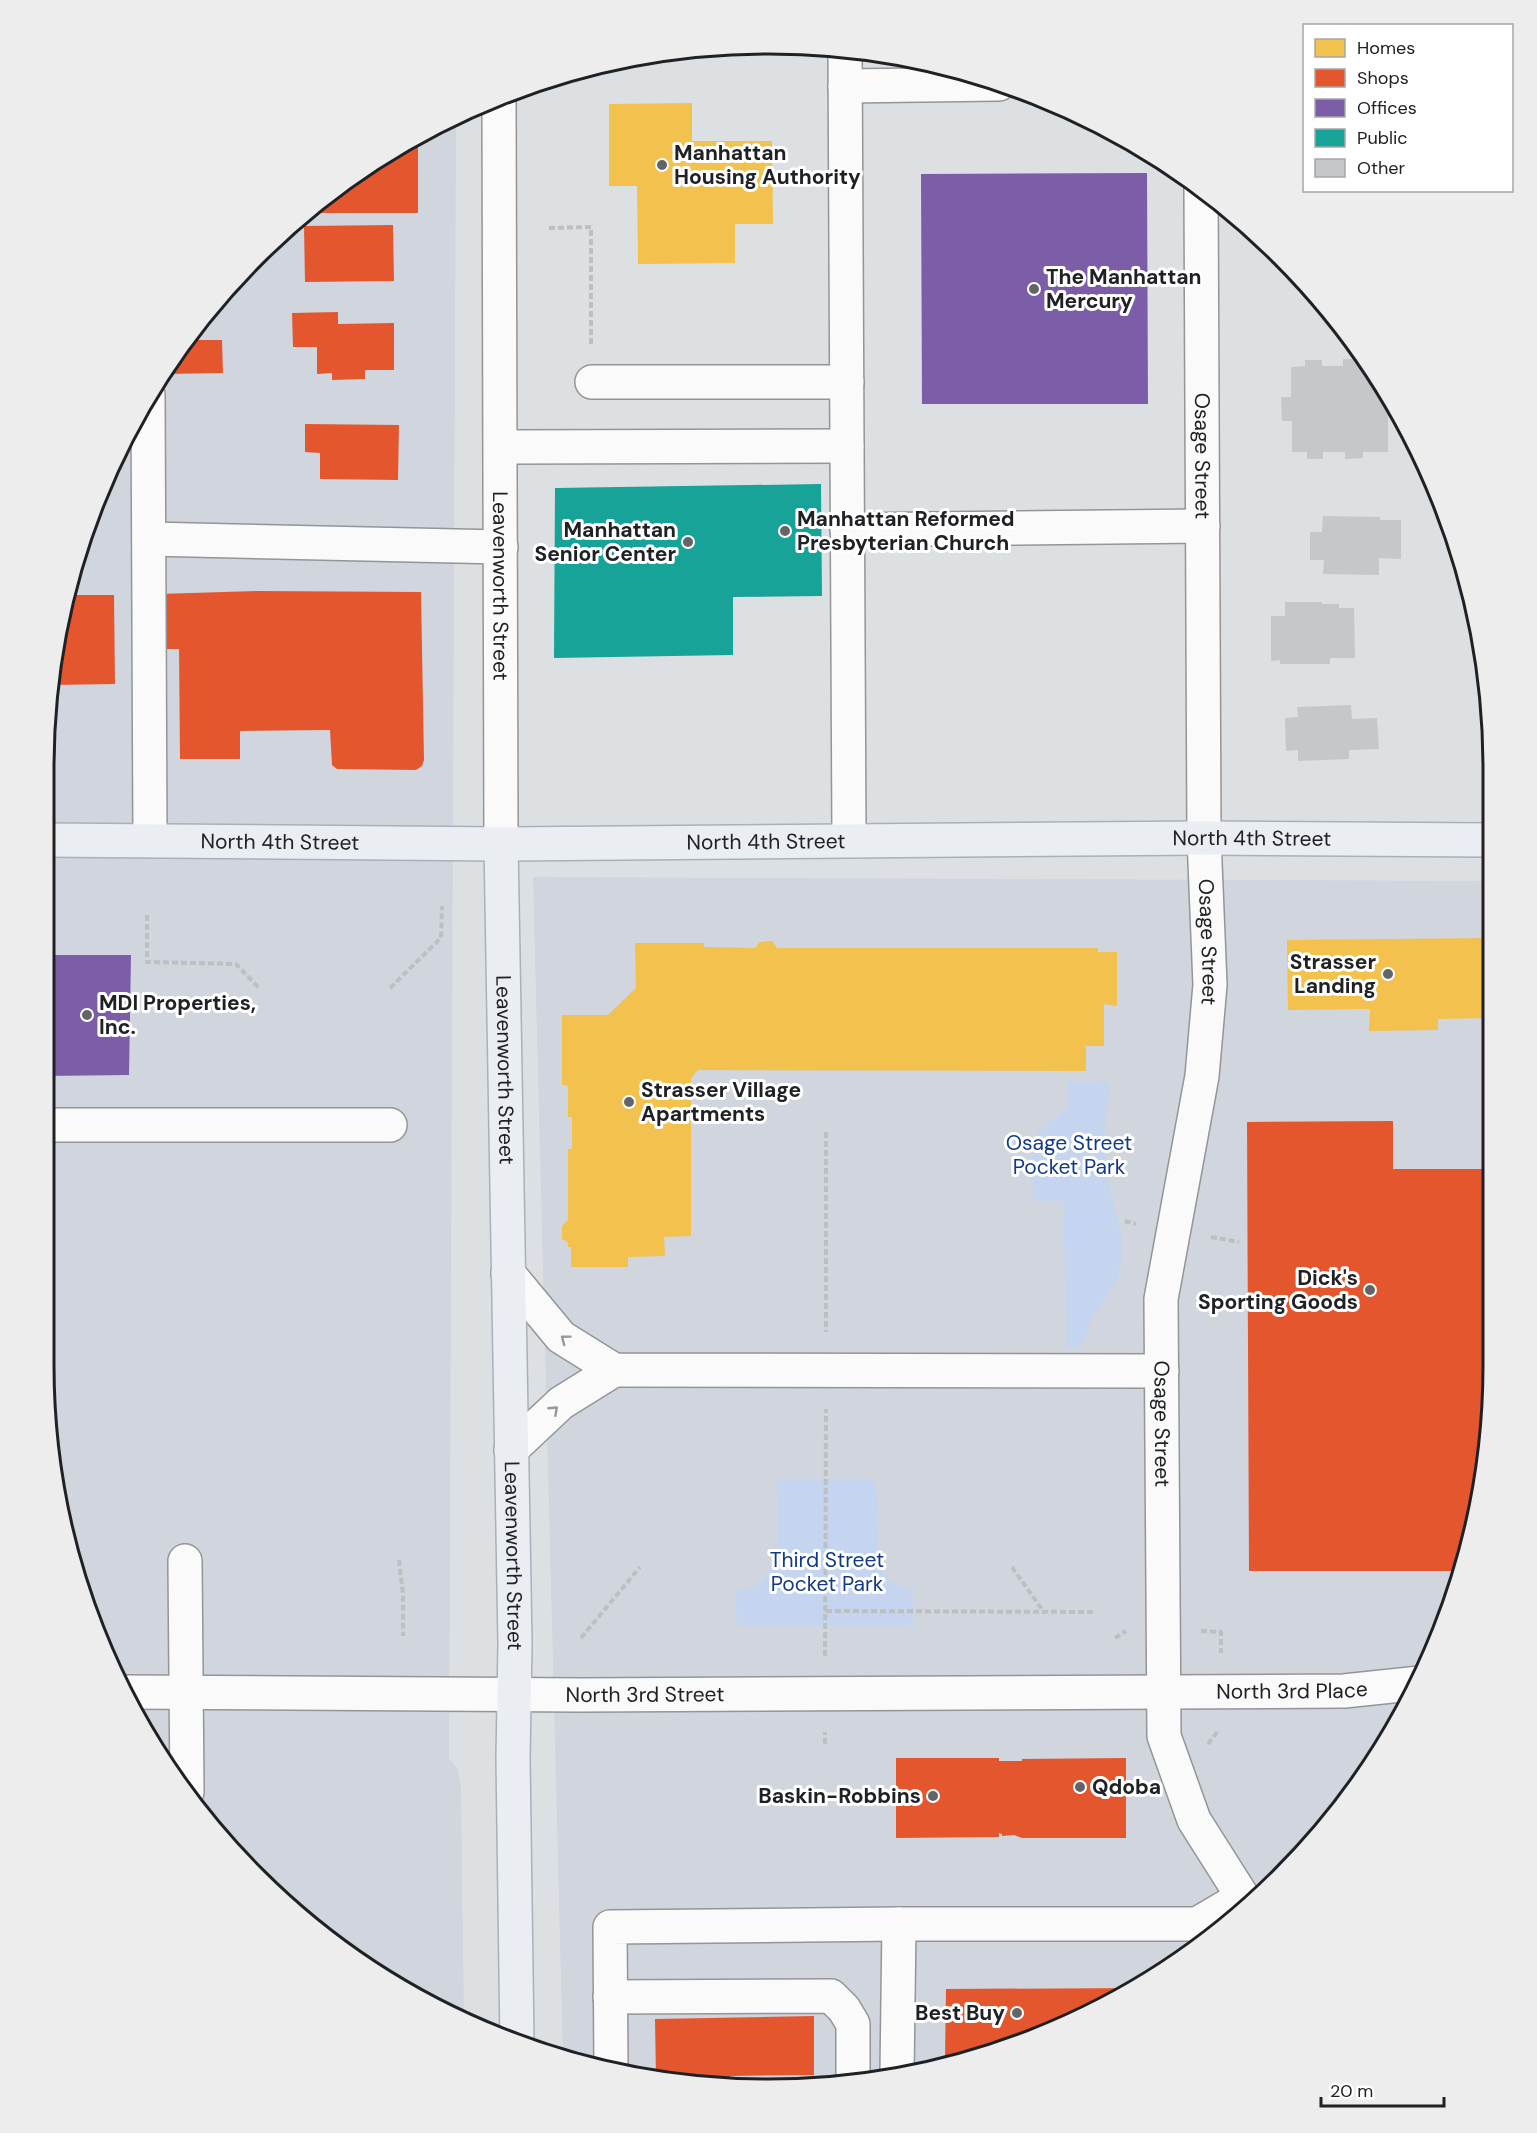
<svg xmlns="http://www.w3.org/2000/svg" width="1537" height="2133" font-family="'DM Sans',sans-serif">
<style>
.built{fill:#d0d5de}
.green{fill:#c6d5ef}
.homes{fill:#f2c14e}
.shops{fill:#e4572e}
.offices{fill:#7b5ea7}
.public{fill:#17a398}
.building{fill:#c5c7ca}
.lines{fill:none;stroke-linecap:round;stroke-linejoin:round}
.minor-casing{stroke:#939597;stroke-width:36}
.major-casing{stroke:#a9b0ba;stroke-width:36}
.path{stroke:#bebfc1;stroke-width:4;stroke-dasharray:6 3;stroke-linecap:butt}
.minor{stroke:#fafafb;stroke-width:33}
.major{stroke:#eaeef3;stroke-width:33}
.oneway{stroke:#98989a}
.poi-dot{fill:#626467;stroke:#fff;stroke-width:2}
.labels{text-anchor:middle;stroke-width:6;stroke-linejoin:round;paint-order:stroke}
.poi-label{font-size:21px;font-weight:bold;fill:#202124;stroke:#fff;text-anchor:start}
.street-label{font-size:21px;fill:#202124;stroke:#fff}
.park-label{font-size:21px;fill:#123988;stroke:#fff}
.rim{fill:none;stroke:#202124;stroke-width:3}
</style>
<rect width="100%" height="100%" fill="#dde0e3"/>
<path class="built" d="M456,118L449,1758L458,1770L461,1789L464,2021L448,2015L290,1909L166,1767L99,1642L68,1552L44,1364V768L58,627L99,491L141,406L223,291L291,223L406,140Z
M533,877L1489,881L1492,1412L1469,1552L1419,1685L1343,1806L1246,1910L1131,1992L1046,2034L863,2083H674L563,2058Z"/>
<path class="green" d="M1105,1081L1110,1088L1104,1137L1106,1172L1122,1237V1260L1116,1284L1091,1319L1086,1336L1078,1347H1067L1063,1201H1033L1032,1142L1037,1133L1068,1108V1082Z
M777,1479L873,1480L877,1491C878,1512 873,1563 888,1579C894,1585 905,1588 913,1590V1625L737,1626L735,1590C740,1589 746,1590 750,1588C766,1582 774,1564 778,1549Z"/>
<path class="homes" d="M692,103V141H772L773,224H735V263L638,264L637,186H609V104Z
M1489,938V1018L1438,1019V1030L1369,1031L1370,1009L1288,1010L1287,940Z
M772,941L777,948H1098V952H1117V1006L1104,1004V1046H1086V1071L698,1070L691,1078V1236L664,1237L665,1256L628,1257V1267H571V1247H568V1242L562,1239V1226L568,1220V1149H572V1117H568V1086L562,1085V1015H608L636,988L635,943H704V947L755,948L760,942Z"/>
<path class="shops" d="M411,138H418V213H306Z
M393,225L394,281L305,282L304,226Z
M338,312V324L394,323V370H365V379L332,380V373L317,374V347H293L292,313Z
M188,340H222L223,373L165,374Z
M305,424L399,425L398,480L320,479V453L305,452Z
M257,591L421,592L424,760L422,766L416,770L337,769L332,765L330,730L240,731V759H180L179,649H159V594Z
M67,595H114L115,684L52,685L58,627Z
M1393,1121V1169H1490L1492,1412L1469,1552L1462,1571H1249L1247,1122Z
M896,1758H999V1761H1022V1759L1126,1758V1838H1022L1014,1835L1002,1836V1834L999,1833V1837L896,1838Z
M1137,1988L1046,2034L945,2061L946,1989Z
M814,2016V2075L730,2076V2083H716V2077L656,2078L655,2019Z"/>
<path class="offices" d="M1147,173L1148,404H922L921,174Z
M44,955H131L129,1075L44,1076Z"/>
<path class="public" d="M821,484L822,596L733,597V655L554,658L555,488Z"/>
<path class="building" d="M1343,359H1359L1360,365H1363L1388,402V452H1363V458L1345,459V452H1323V459H1307V452H1292V421H1282L1281,397H1291V367L1305,366V360H1322V366H1343Z
M1323,516L1380,517V520H1401V559L1379,558V575L1323,574L1324,560H1310V532H1322Z
M1285,602H1322V604H1339V608H1354L1355,658H1330V664H1280V660L1271,661V616H1285Z
M1351,705L1352,719L1377,718L1379,749L1349,750V759L1298,761V750L1286,751L1285,718L1298,717L1297,707Z"/>
<g class="lines">
<g class="minor-casing">
<g id="minor">
<path d="M845,50L849,840"/>
<path d="M845,86L999,84"/>
<path id="s1" d="M499,98L501,844"/>
<path id="s2" d="M1201,188L1204,838L1210,985L1202,1076L1161,1299L1164,1736L1194,1820L1249,1907"/>
<path d="M592,382H847"/>
<path d="M148,395L150,840"/>
<path d="M501,447L847,446"/>
<path d="M847,530L1203,526"/>
<path d="M149,539L501,547"/>
<path d="M44,1125H390"/>
<path d="M508,1273L561,1337L614,1370L1162,1371"/>
<path d="M511,1450L561,1403L614,1370"/>
<path d="M185,1561L187,1792"/>
<path id="s3" d="M126,1692L581,1695L1344,1691L1420,1683"/>
<path d="M610,1997L831,1996L844,2009L853,2024V2083"/>
<path d="M611,2069L610,1927L899,1924"/>
<path d="M897,2074L899,1924H1197L1243,1897"/>
</g>
</g>
<g class="major-casing">
<g id="major">
<path id="s4" d="M44,840L501,844L1204,838L1488,840"/>
<path id="s5" d="M501,844L515,1644L513,1758L517,2043"/>
</g>
</g>
<path class="path" d="M549,228L591,227V345
M147,915V962L236,964L260,989
M390,988L441,938L442,906
M826,1132V1332
M1125,1221L1136,1224
M1211,1237L1239,1242
M399,1560L403,1594V1636
M1012,1567L1043,1611
M826,1611L1096,1612
M1201,1631L1221,1632V1653
M581,1638L640,1567
M1115,1638L1126,1631
M825,1656L826,1409
M825,1744V1732
M1208,1744L1218,1731"/>
<use href="#minor" class="minor"/>
<use href="#major" class="major"/>
</g>
<defs><path id="oneway-chevron" d="M-2-3.5L2.5 0L-2 3.5" fill="none" stroke-width="1.6" stroke-linecap="round" stroke-linejoin="round" transform="scale(1.5)"/></defs>
<g class="oneway">
<use href="#oneway-chevron" transform="translate(565 1339) rotate(-143)"/>
<use href="#oneway-chevron" transform="translate(554 1410) rotate(-43)"/>
</g>
<g class="poi-dot">
<circle cx="662" cy="165" r="6"/>
<circle cx="1034" cy="289" r="6"/>
<circle cx="785" cy="531" r="6"/>
<circle cx="688" cy="542" r="6"/>
<circle cx="1388" cy="974" r="6"/>
<circle cx="87" cy="1015" r="6"/>
<circle cx="629" cy="1102" r="6"/>
<circle cx="1370" cy="1290" r="6"/>
<circle cx="1080" cy="1787" r="6"/>
<circle cx="933" cy="1796" r="6"/>
<circle cx="1017" cy="2013" r="6"/>
</g>
<g class="labels">
<g class="poi-label">
<text x="674" y="160">Manhattan<tspan x="674" dy="24">Housing Authority</tspan></text>
<text x="1046" y="284">The Manhattan<tspan x="1046" dy="24">Mercury</tspan></text>
<text x="797" y="526">Manhattan Reformed<tspan x="797" dy="24">Presbyterian Church</tspan></text>
<text x="676" y="537" text-anchor="end">Manhattan<tspan x="676" dy="24">Senior Center</tspan></text>
<text x="1376" y="969" text-anchor="end">Strasser<tspan x="1376" dy="24">Landing</tspan></text>
<text x="99" y="1010">MDI Properties,<tspan x="99" dy="24">Inc.</tspan></text>
<text x="641" y="1097">Strasser Village<tspan x="641" dy="24">Apartments</tspan></text>
<text x="1358" y="1285" text-anchor="end">Dick's<tspan x="1358" dy="24">Sporting Goods</tspan></text>
<text x="1092" y="1794">Qdoba</text>
<text x="921" y="1803" text-anchor="end">Baskin-Robbins</text>
<text x="1005" y="2020" text-anchor="end">Best Buy</text>
</g>
<g class="street-label">
<text dy="7" stroke="none"><textPath href="#s2" startOffset="268">Osage Street</textPath></text>
<text dy="7" stroke="none"><textPath href="#s1" startOffset="488">Leavenworth Street</textPath></text>
<text dy="7" stroke="none"><textPath href="#s4" startOffset="1208">North 4th Street</textPath></text>
<text dy="7" stroke="none"><textPath href="#s4" startOffset="236">North 4th Street</textPath></text>
<text dy="7" stroke="none"><textPath href="#s4" startOffset="722">North 4th Street</textPath></text>
<text dy="7" stroke="none"><textPath href="#s2" startOffset="754">Osage Street</textPath></text>
<text dy="7" stroke="none"><textPath href="#s5" startOffset="226">Leavenworth Street</textPath></text>
<text dy="7" stroke="none"><textPath href="#s2" startOffset="1240">Osage Street</textPath></text>
<text dy="7" stroke="none"><textPath href="#s5" startOffset="712">Leavenworth Street</textPath></text>
<text dy="7" stroke="none"><textPath href="#s3" startOffset="1166">North 3rd Place</textPath></text>
<text dy="7" stroke="none"><textPath href="#s3" startOffset="519">North 3rd Street</textPath></text>
</g>
<g class="park-label">
<text x="1069" y="1150">Osage Street<tspan x="1069" dy="24">Pocket Park</tspan></text>
<text x="827" y="1567">Third Street<tspan x="827" dy="24">Pocket Park</tspan></text>
</g>
</g>
<path d="M0 0H1537V2133H0ZM768 54H769A714 714 0 0 1 1483 768V1365A714 714 0 0 1 769 2079H768A714 714 0 0 1 54 1365V768A714 714 0 0 1 768 54Z" fill="#ededed" fill-rule="evenodd"/>
<path class="rim" d="M768 54H769A714 714 0 0 1 1483 768V1365A714 714 0 0 1 769 2079H768A714 714 0 0 1 54 1365V768A714 714 0 0 1 768 54Z"/>
<rect x="1303" y="24" width="210" height="168" fill="#ffffff" stroke="#a6a6a7" stroke-width="1.5"/>
<rect x="1315" y="39" width="30" height="18" fill="#f2c14e" stroke="#a6a6a7" stroke-width="1.5"/>
<text x="1357" y="54" font-size="18" fill="#202124">Homes</text>
<rect x="1315" y="69" width="30" height="18" fill="#e4572e" stroke="#a6a6a7" stroke-width="1.5"/>
<text x="1357" y="84" font-size="18" fill="#202124">Shops</text>
<rect x="1315" y="99" width="30" height="18" fill="#7b5ea7" stroke="#a6a6a7" stroke-width="1.5"/>
<text x="1357" y="114" font-size="18" fill="#202124">Offices</text>
<rect x="1315" y="129" width="30" height="18" fill="#17a398" stroke="#a6a6a7" stroke-width="1.5"/>
<text x="1357" y="144" font-size="18" fill="#202124">Public</text>
<rect x="1315" y="159" width="30" height="18" fill="#c5c7ca" stroke="#a6a6a7" stroke-width="1.5"/>
<text x="1357" y="174" font-size="18" fill="#202124">Other</text>
<path d="M1321 2097v9h123v-9" fill="none" stroke="#202124" stroke-width="3"/>
<text x="1330" y="2097" font-size="18" fill="#202124" stroke="#ffffff" stroke-width="4.5" paint-order="stroke">20 m</text>
</svg>
